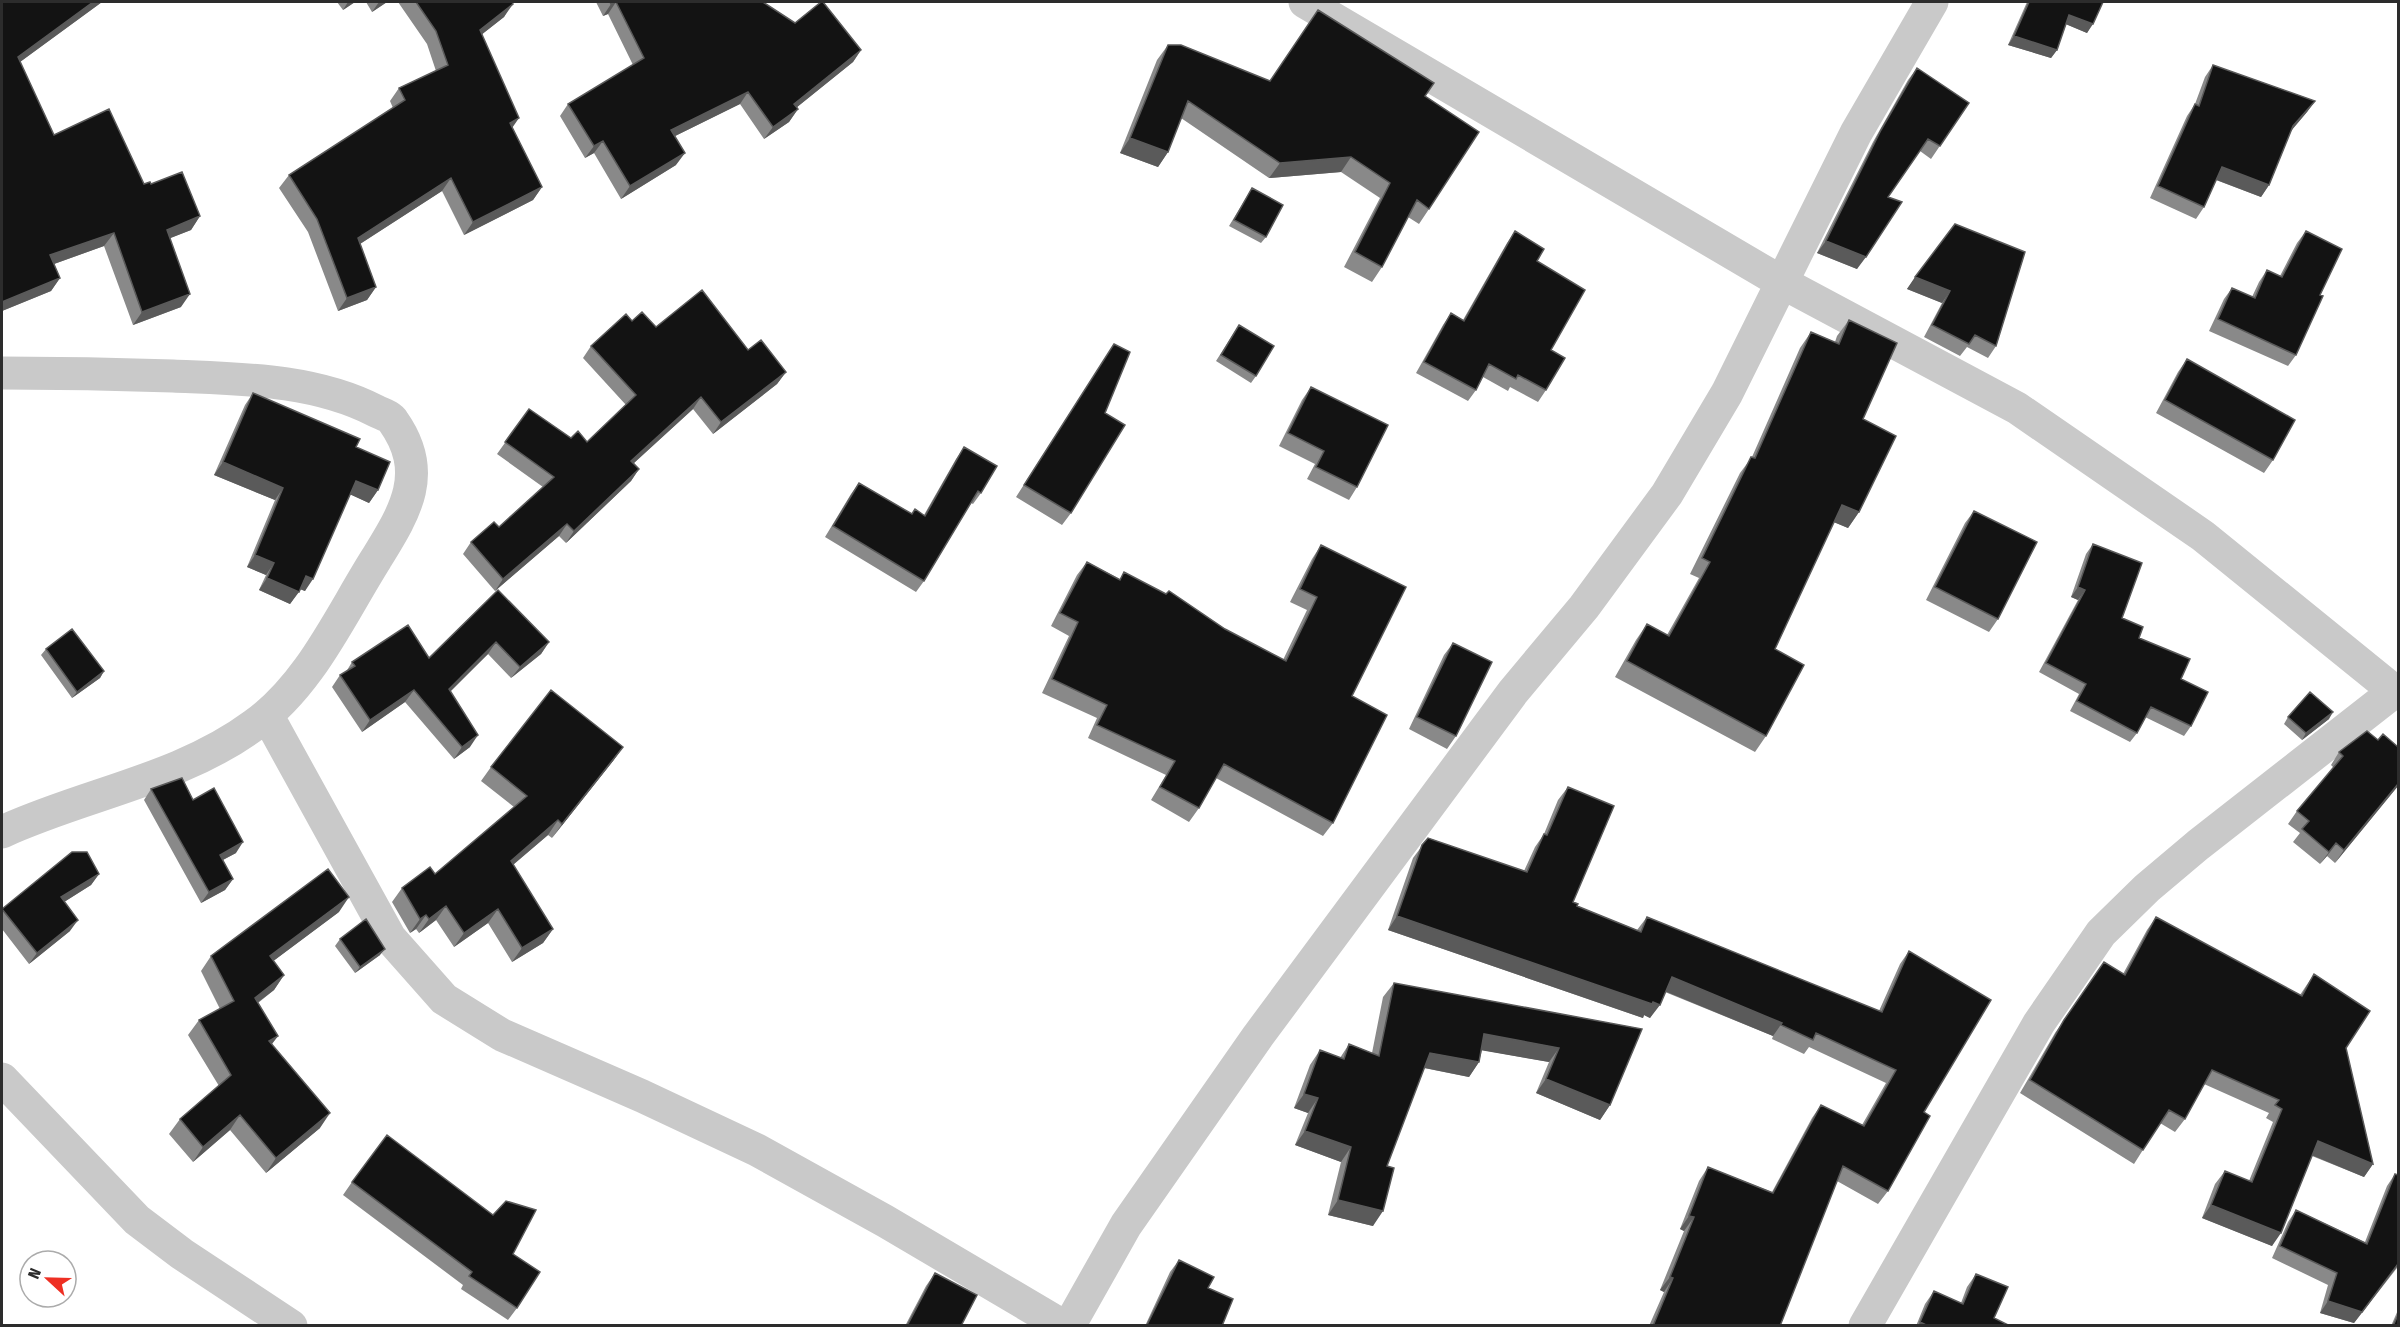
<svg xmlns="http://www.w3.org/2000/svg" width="2400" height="1327" font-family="'Fira Sans Condensed',sans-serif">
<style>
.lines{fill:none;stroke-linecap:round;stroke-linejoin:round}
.street{stroke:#c9c9c9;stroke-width:33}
.wall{fill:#898989}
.shaded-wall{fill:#5a5a5a}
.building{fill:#131313;stroke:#5a5a5a;stroke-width:1.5}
</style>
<rect width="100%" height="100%" fill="#fff"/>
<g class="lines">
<path class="street" d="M1305,2L1783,283L2017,408L2203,536L2398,694
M2,373C59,373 116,374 173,376C241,379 314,379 376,411C382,414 390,416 393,421C430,473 405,512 376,559C340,616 310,685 254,725C180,780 84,794 2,832
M267,715L390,938L444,999L502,1035L642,1096L757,1150L885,1221L1063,1326
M2,1079L137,1220L182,1254L291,1326
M1069,1326L1126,1225L1258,1036L1513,692L1584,607L1667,494L1727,393L1856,133L1932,2
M1865,1326L2039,1023L2101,933L2147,888L2198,845L2395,691"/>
</g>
<path class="wall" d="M2,2H102L20,62L54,135L144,184H151L200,216L191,230L170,238L181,307L133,325L104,246L54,264L60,278L51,291L2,311Z
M337,2H355L343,10Z
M366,2H387L372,12Z
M398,2H512L504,17L482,34L512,128L542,187L533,200L464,235L442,191L360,244L376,287L367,300L338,311L308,232L279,188L289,175L393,108L390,101L399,88L436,71L427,44Z
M596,2H763L795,23L861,50L853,62L797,107L798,109L789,122L764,139L740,104L675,136L676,165L621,199L594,153L585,158L560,116L568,104L633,65L608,14L603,16Z
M2027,2H2103L2087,33L2066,24L2057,50L2051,58L2008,45Z
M1168,45L1270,81L1425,96L1429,209L1419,224L1408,217L1382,267L1372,282L1344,267L1380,198L1341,172L1269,178L1181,118L1168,152L1158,167L1120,153L1157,60Z
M2213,65L2315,101L2307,112L2291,131L2269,185L2261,197L2216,180L2204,207L2196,219L2150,198L2187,116L2195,104L2205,77Z
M1917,68L1969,103L1931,159L1920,151L1888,197L1857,269L1817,253L1873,142L1908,80Z
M1252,188L1266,237L1261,243L1229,226Z
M1955,224L1996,346L1988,358L1967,347L1960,356L1924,337L1942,303L1907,289Z
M1515,231L1537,261L1551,350L1546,390L1538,402L1510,387L1508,391L1483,377L1476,390L1468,401L1416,373L1443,325L1451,313L1463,320L1507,243Z
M2306,231L2320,295L2296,355L2288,366L2209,331L2224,299L2232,288L2252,297L2259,282L2267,270L2280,276L2297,243Z
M1849,320L1863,419L1859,512L1848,528L1834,522L1775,649L1766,736L1755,752L1615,677L1636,640L1647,624L1667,635L1699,578L1690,574L1740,473L1752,457L1800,348L1811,332L1835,342L1837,336Z
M632,321L748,350L786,372L777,384L713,434L693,409L634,463L639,469L631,481L566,543L559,536L495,591L463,554L471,542L499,527L543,487L497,454L529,409L571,438L587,442L626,405L583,358L591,346Z
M1235,331L1256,376L1251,383L1216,361Z
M1114,344L1105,413L1071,513L1062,525L1016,497Z
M2187,359L2273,460L2264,473L2156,413L2178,372Z
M1311,387L1357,487L1349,500L1307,479L1315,464L1279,446L1302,400Z
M253,393L356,447L378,490L369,503L350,494L305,591L300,589L290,604L259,590L266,575L247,567L275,500L214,475L245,405Z
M964,447L981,493L973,504L971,503L924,581L916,592L825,537L851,494L859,483L912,514L924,515L956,459Z
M1974,511L1998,619L1989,632L1926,600L1965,523Z
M2093,544L2122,618L2139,638L2181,679L2191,726L2184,736L2145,717L2137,733L2130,742L2070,711L2079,694L2039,672L2078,600L2071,597L2086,554Z
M1321,545L1352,696L1333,823L1323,836L1216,778L1199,808L1189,822L1151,800L1166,775L1088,738L1097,718L1042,693L1069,636L1051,626L1077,575L1087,562L1120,579L1124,572L1225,629L1283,660L1307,610L1290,602L1312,559Z
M498,590L549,642L541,654L511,678L488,654L450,691L470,747L454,759L405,702L362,732L332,687L340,675L346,672L352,662L429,658Z
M1453,643L1456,736L1447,749L1409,729L1444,655Z
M46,649L104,671L100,678L72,698L41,655Z
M2288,717L2329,719L2302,740L2284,724Z
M623,747L613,761L552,838L548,835L513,865L553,929L543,943L512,962L488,923L454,947L436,920L419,933L416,929L410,933L392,902L402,888L435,874L514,807L481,781L491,767Z
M2339,752L2398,786L2335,863L2327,856L2320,864L2293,842L2300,833L2288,824L2297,811L2334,768L2331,765Z
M1568,787L1573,902L1577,906L1637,930L1647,917L1879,1011L1900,964L1909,951L1924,1112L1888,1191L1878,1204L1837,1181L1780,1326H1649L1664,1292L1660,1290L1684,1231L1680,1229L1699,1181L1708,1167L1772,1192L1812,1118L1821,1105L1862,1125L1886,1083L1809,1047L1804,1054L1772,1039L1773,1036L1665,992L1650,1018L1644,1015L1643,1018L1388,930L1413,858L1428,838L1524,871L1535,847L1544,834L1558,800Z
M151,789L193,800L236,853L223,860L233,879L225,890L201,903L144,800Z
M99,874L91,885L64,902L70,931L29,964L2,929V909Z
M339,912L273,961L284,975L274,990L258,1003L278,1036L272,1044L320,1128L266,1173L230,1130L193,1162L169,1134L180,1119L219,1086L188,1035L199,1020L220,1009L201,971L211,956Z
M2156,917L2300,995L2314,974L2346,1048L2373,1164L2364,1177L2312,1156L2272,1246L2202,1218L2215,1184L2225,1171L2249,1181L2273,1122L2266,1118L2269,1113L2204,1084L2185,1119L2175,1132L2160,1123L2134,1164L2020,1093L2055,1033L2104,962L2123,974L2147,930Z
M340,939L380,955L355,973L335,946Z
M1394,983L1642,1029L1610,1105L1600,1120L1536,1093L1549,1062L1482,1050L1479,1062L1469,1077L1424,1068L1387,1166L1373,1226L1328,1215L1341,1162L1295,1145L1308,1113L1294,1108L1310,1065L1320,1050L1340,1058L1349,1044L1372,1053L1383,997Z
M2395,1174L2398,1175V1269L2397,1268L2354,1323L2320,1313L2328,1285L2272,1258L2288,1222L2296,1210L2365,1242L2387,1186Z
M352,1182L513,1254L517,1308L508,1320L461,1289L463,1285L343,1195Z
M1179,1260L1208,1288L1222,1326H1145L1170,1272Z
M935,1273L961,1326H905L926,1286Z
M1976,1274L1994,1318L2010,1326H1916L1925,1304L1934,1291L1961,1303L1967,1287Z
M2398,1310V1326H2391Z"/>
<path class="shaded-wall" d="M93,2H102L9,70L18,57Z
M348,2H355L343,10Z
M379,2H387L372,12Z
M616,2L608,14L603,16L611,4Z
M513,4L504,17L471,43L480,30Z
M2069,15L2093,24L2087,33L2063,23Z
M2014,36L2057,50L2051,58L2008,45Z
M861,50L853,62L786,116L794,104Z
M748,92L740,104L663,142L671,130Z
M2315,101L2307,112L2285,138L2293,126Z
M798,109L789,122L764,139L773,127Z
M519,118L510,131V123Z
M1130,138L1168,152L1158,167L1120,153Z
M603,141L594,153L585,158L594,146Z
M685,153L676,165L621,199L630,186Z
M1351,157L1341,172L1269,178L1280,163Z
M2222,167L2269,185L2261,197L2214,179Z
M451,178L442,191L349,251L358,238Z
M542,187L533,200L464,235L473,222Z
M200,216L191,230L158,243L167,230Z
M114,233L104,246L40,269L50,255Z
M1826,241L1866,257L1857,269L1817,253Z
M1915,277L1950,291L1942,303L1907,289Z
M60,278L51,291L2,311V302Z
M376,287L367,300L338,311L347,298Z
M190,294L181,307L133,325L142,312Z
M786,372L777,384L713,434L721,422Z
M701,397L693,409L623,473L631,461Z
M223,462L283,488L275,500L214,475Z
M639,469L631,481L566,543L574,531Z
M356,481L378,490L369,503L347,493Z
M1842,505L1859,512L1848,528L1831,521Z
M567,524L559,536L495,591L503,579Z
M255,555L274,563L266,575L247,567Z
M306,576L313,579L305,591L297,588Z
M267,578L299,592L290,604L259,590Z
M2078,587L2085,590L2078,600L2071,597Z
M496,642L488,654L441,701L449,689Z
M549,642L541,654L511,678L520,667Z
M104,671L100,678L72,698L77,692Z
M414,690L405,702L362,732L370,720Z
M2333,712L2329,719L2302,740L2306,733Z
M478,735L470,747L454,759L462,747Z
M623,747L613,761L552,838L562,824Z
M2398,784V786L2335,863L2344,850Z
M558,820L548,835L501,875L511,861Z
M243,842L236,853L213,865L220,855Z
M2336,843L2327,856L2320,864L2329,852Z
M99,874L91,885L53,909L61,897Z
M233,879L225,890L201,903L209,892Z
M349,897L339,912L260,971L270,956Z
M446,906L436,920L419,933L429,919Z
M498,909L488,923L454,947L464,933Z
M426,915L416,929L410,933L420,919Z
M1397,916L1653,1002L1660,1005L1650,1018L1644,1015L1643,1018L1388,930Z
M78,920L70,931L29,964L37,953Z
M553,929L543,943L512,962L522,948Z
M385,949L380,955L355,973L360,967Z
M284,975L274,990L244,1013L255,998Z
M1672,977L1782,1023L1773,1036L1662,990Z
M1484,1034L1559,1048L1549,1062L1474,1049Z
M278,1036L267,1050L269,1041Z
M1430,1053L1479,1062L1469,1077L1420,1067Z
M1546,1079L1610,1105L1600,1120L1536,1093Z
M1304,1094L1318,1098L1308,1113L1294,1108Z
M330,1113L320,1128L266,1173L276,1158Z
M240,1115L230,1130L193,1162L203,1147Z
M1305,1131L1351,1147L1341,1162L1295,1145Z
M2318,1141L2373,1164L2364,1177L2309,1154Z
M1338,1200L1383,1211L1373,1226L1328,1215Z
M2211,1205L2281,1233L2272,1246L2202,1218Z
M1689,1216L1694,1217L1684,1231L1680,1229Z
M2398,1265L2354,1323L2320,1313L2328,1301Z
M1670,1277L1673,1278L1664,1292L1660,1290Z
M1920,1322L1928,1326H1918Z"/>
<path class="building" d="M2,2H93L18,57L54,135L109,109L144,184L150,182L151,184L182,172L200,216L167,230L190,294L142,312L114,233L50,255L60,278L2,302Z
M416,2H512L513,4L480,30L519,118L510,123L542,187L473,222L451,178L358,238L376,287L347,298L317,219L289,175L405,100L399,88L448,65L436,31Z
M610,2H763L795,23L821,2H823L861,50L794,104L798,109L773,127L748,92L671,130L685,153L630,186L603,141L594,146L568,104L644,58L616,2L611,4Z
M2029,2H2103L2093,24L2069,15L2057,50L2014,36Z
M1318,10L1434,83L1425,96L1479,132L1429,209L1417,200L1382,267L1355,252L1390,183L1351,157L1280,163L1188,101L1168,152L1130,138L1168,45H1181L1270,81Z
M2213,65L2315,101L2293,126L2269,185L2222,167L2204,207L2158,186L2195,104L2199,106Z
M1917,68L1969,103L1940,146L1928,139L1888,197L1902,202L1866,257L1826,241L1881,130Z
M1252,188L1283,205L1266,237L1234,220Z
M1955,224L2025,252L1996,346L1975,335L1969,344L1932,325L1950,291L1915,277Z
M1515,231L1544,249L1537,261L1585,290L1551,350L1565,358L1546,390L1518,375L1516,379L1489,364L1476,390L1424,362L1451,313L1464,321Z
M2306,231L2342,249L2320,295L2323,296L2296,355L2218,319L2232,288L2255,298L2267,270L2282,277Z
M702,290L748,350L761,340L786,372L721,422L701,397L631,461L639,469L574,531L567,524L503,579L471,542L494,522L499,527L554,477L505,442L529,409L571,438L578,431L587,442L636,395L591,346L626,314L632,321L642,312L656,327Z
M1849,320L1897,343L1863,419L1896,436L1859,512L1842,505L1775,649L1804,665L1766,736L1627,661L1647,624L1669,636L1710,562L1702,558L1751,457L1755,458L1811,332L1839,344Z
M1239,325L1274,346L1256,376L1221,355Z
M1114,344L1130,352L1105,413L1125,425L1071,513L1024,485Z
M2187,359L2295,420L2273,460L2165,400Z
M1311,387L1388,425L1357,487L1316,467L1324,451L1288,433Z
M253,393L360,439L356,447L390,462L378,490L356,481L313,579L306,576L299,592L267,578L274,563L255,555L283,488L223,462Z
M964,447L997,466L981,493L978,491L924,581L833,526L859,483L912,514L915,509L925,516Z
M1974,511L2037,542L1998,619L1935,587Z
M2093,544L2142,563L2122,618L2143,627L2139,638L2190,659L2181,679L2208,692L2191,726L2151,707L2137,733L2077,701L2086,684L2046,663L2085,590L2078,587Z
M1321,545L1406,587L1352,696L1387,715L1333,823L1224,764L1199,808L1160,787L1175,761L1097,725L1107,705L1052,679L1078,622L1060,613L1087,562L1120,580L1124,572L1166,594L1169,591L1225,629L1286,661L1317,597L1300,589Z
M498,590L549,642L520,667L496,642L449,689L478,735L462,747L414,690L370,720L340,675L355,666L352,662L408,625L429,658Z
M72,629L104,671L77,692L46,649Z
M1453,643L1492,662L1456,736L1417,717Z
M551,690L623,747L562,824L558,820L511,861L553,929L522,948L498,909L464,933L446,906L429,919L426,915L420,919L402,888L430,867L435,874L527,796L491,767Z
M2310,692L2333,712L2306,733L2288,717Z
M2367,731L2378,740L2383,734L2398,747V784L2344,850L2336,843L2329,852L2302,829L2309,821L2297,811L2343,756L2339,752Z
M182,778L193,800L214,788L243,842L220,855L233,879L209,892L151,789Z
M1568,787L1614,806L1573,902L1578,904L1577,906L1641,932L1647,917L1882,1012L1909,951L1991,1000L1924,1112L1930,1116L1888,1191L1843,1166L1780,1326H1653L1673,1278L1670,1277L1694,1217L1689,1216L1708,1167L1773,1193L1821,1105L1864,1126L1896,1070L1816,1033L1813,1040L1781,1025L1782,1023L1672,977L1660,1005L1653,1002L1652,1004L1397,916L1422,845L1428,838L1527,872L1544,834L1547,835Z
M72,852H87L99,874L61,897L78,920L37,953L2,909Z
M328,869L349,897L270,956L284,975L255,998L278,1036L269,1041L330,1113L276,1158L240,1115L203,1147L180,1119L231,1075L199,1020L234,1001L211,956Z
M2156,917L2302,996L2314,974L2370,1011L2346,1048L2373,1164L2318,1141L2281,1233L2211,1205L2225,1171L2252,1182L2282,1109L2275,1105L2279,1100L2212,1070L2185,1119L2169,1110L2143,1150L2030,1080L2064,1020L2104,962L2125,975Z
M366,919L385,949L360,967L340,939Z
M1394,983L1642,1029L1610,1105L1546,1079L1559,1048L1484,1034L1479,1062L1430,1053L1387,1166L1394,1168L1383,1211L1338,1200L1351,1147L1305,1131L1318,1098L1304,1094L1320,1050L1344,1059L1349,1044L1379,1056Z
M387,1135L493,1215L506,1201L536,1210L513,1254L540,1272L517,1308L469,1276L472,1272L352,1182Z
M2395,1174L2398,1175V1264L2362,1312L2328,1301L2337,1273L2280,1246L2296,1210L2367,1244Z
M1179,1260L1214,1277L1208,1288L1233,1299L1222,1326L1147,1325Z
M935,1273L977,1295L961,1326H907Z
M1976,1274L2008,1287L1994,1318L2010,1326H1928L1920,1322L1934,1291L1963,1304Z
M2398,1315V1326H2393Z"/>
<rect width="2400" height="1327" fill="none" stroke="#2c2c2c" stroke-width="6"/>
<g transform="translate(48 1279) rotate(292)"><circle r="28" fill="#ffffff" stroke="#ababab" stroke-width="1.5"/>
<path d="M0-4.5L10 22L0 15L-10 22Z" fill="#ee2f23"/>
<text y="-9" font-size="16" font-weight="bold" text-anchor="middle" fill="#2c2c2c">N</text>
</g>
</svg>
